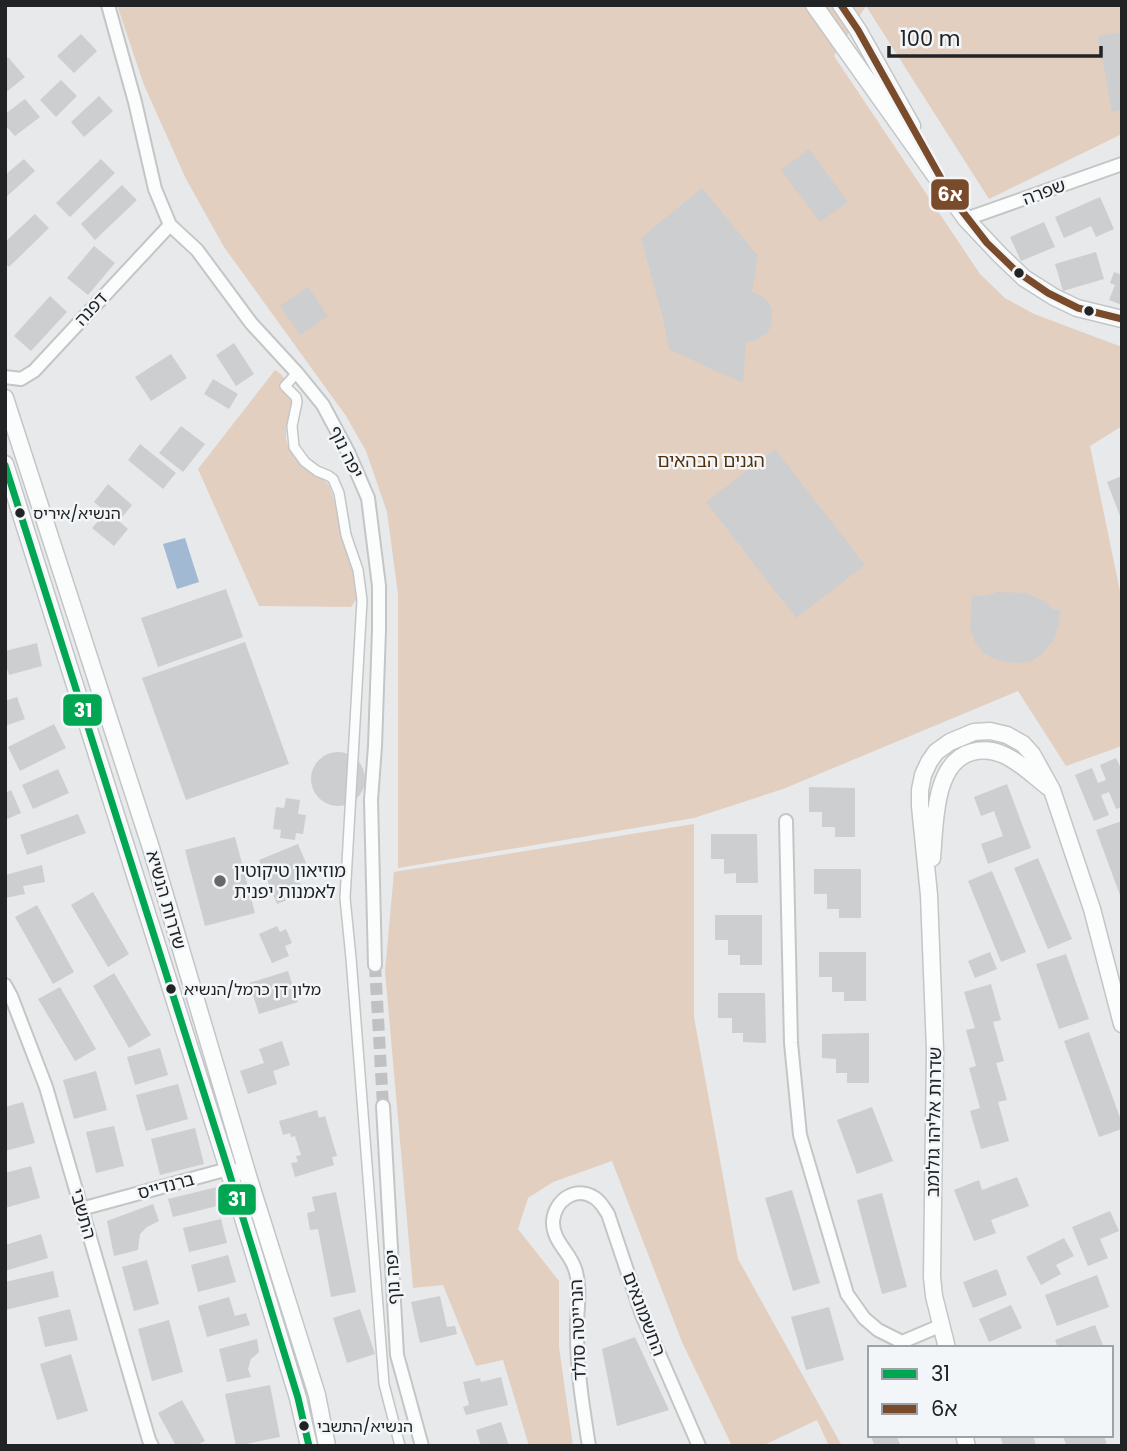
<svg xmlns="http://www.w3.org/2000/svg" width="1127" height="1451" font-family="Poppins,'Noto Sans Hebrew',sans-serif">
<style>
.green{fill:#e3cfc0}
.water{fill:#a2b9d3}
.building{fill:#cccecf}
.lines{fill:none;stroke-linecap:round;stroke-linejoin:round}
.minor-tunnel{stroke:#bfc1c3;stroke-width:12;stroke-dasharray:12 6;stroke-linecap:butt}
.pedestrian-casing{stroke:#c4c5c7;stroke-width:12}
.minor-casing{stroke:#c4c5c7;stroke-width:16}
.tertiary-casing{stroke:#c4c5c7;stroke-width:19}
.pedestrian{stroke:#fbfcfc;stroke-width:9}
.minor{stroke:#fbfcfc;stroke-width:12}
.tertiary{stroke:#fbfcfc;stroke-width:16}
.bus-1-casing{stroke:#f3f6f9;stroke-width:12}
.bus-2-casing{stroke:#f3f6f9;stroke-width:12}
.bus-1{stroke:#00a651;stroke-width:7}
.bus-2{stroke:#7a4b2a;stroke-width:7}
.bus-dot{fill:#212324;stroke:#f3f6f9;stroke-width:2.5}
.poi-dot{fill:#66686a;stroke:#f3f6f9;stroke-width:2.5}
.labels{text-anchor:middle;stroke-width:5;stroke-linejoin:round;paint-order:stroke}
.bus-label{font-size:16px;fill:#212324;stroke:#f3f6f9;text-anchor:start}
.street-label{font-size:18px;fill:#212324;stroke:#f3f6f9}
.park-label{font-size:18px;fill:#562f09;stroke:#f3f6f9}
.poi-label{font-size:18px;fill:#212324;stroke:#f3f6f9;text-anchor:start}
.line-badge{stroke:#f3f6f9;stroke-width:2.5}
.badge-label{font-size:19px;text-anchor:middle;font-weight:bold;fill:#fff}
</style>
<rect width="100%" height="100%" fill="#e7e9eb"/>
<path class="green" d="M117,5H1122V134L989,199L866,6L834,56L980,274L1005,298L1034,314L1122,347V426L1090,446L1122,601V746L1066,766L1018,691L783,789L694,818L398,868V594L387,512L366,451L346,416L224,247L186,179L144,85Z
M275,370L281,374L290,386L294,396L286,429V440L291,453L298,462L310,473L322,478L329,485L333,496L348,556L355,576L356,600L351,607L259,606L198,469Z
M694,824V1017L738,1259L842,1446H829L817,1420L762,1446H732L682,1342L612,1161L553,1182L528,1198L518,1229L559,1281V1347L573,1446H529L503,1360L476,1366L443,1285L413,1288L385,971L394,872Z"/>
<path class="water" d="M185,538L199,582L177,589L163,544Z"/>
<path class="building" d="M1122,32V110L1112,112L1098,36Z
M81,34L97,51L74,73L57,56Z
M8,57L25,77L5,93V60Z
M61,80L77,96L56,117L40,100Z
M99,96L113,111L84,137L71,122Z
M25,99L40,117L15,136L5,125V114Z
M809,149L848,202L820,222L781,170Z
M24,159L35,171L5,198V175Z
M101,159L115,173L70,217L56,203Z
M122,185L137,200L95,240L81,224Z
M702,188L758,256L752,292L763,297L769,303L772,311L771,326L767,333L754,341L746,342L743,382L722,374L669,349L663,318L641,238Z
M1100,197L1114,229L1096,237L1091,226L1064,238L1055,217Z
M35,214L49,228L9,267L5,263V242Z
M1044,222L1055,247L1021,261L1010,237Z
M94,246L115,263L88,295L67,278Z
M1096,252L1104,279L1063,291L1055,264Z
M1114,272L1122,275V305L1109,300L1115,285L1110,283Z
M308,287L328,316L300,335L280,306Z
M50,296L67,312L31,351L14,336Z
M234,343L254,374L236,386L216,355Z
M171,354L187,378L151,401L135,377Z
M213,379L238,394L229,409L204,394Z
M181,426L205,444L183,472L159,453Z
M140,444L176,473L163,489L128,460Z
M775,449L865,565L796,618L706,502Z
M1122,476V521L1107,482Z
M108,484L132,505L119,521L128,529L114,546L92,528L106,512L94,502Z
M226,589L243,637L158,667L141,618Z
M998,592L1025,593L1045,601L1052,609L1061,610L1058,627L1053,641L1041,655L1032,661L1019,663L1005,662L992,658L983,652L974,641L970,628L972,595L982,596Z
M245,642L289,764L186,800L142,678Z
M37,643L42,666L9,675L5,662V651Z
M17,697L25,719L5,726V701Z
M54,724L66,748L20,771L8,747Z
M311 779a27 27 0 1 1 54 0a27 27 0 1 1-54 0Z
M1116,758L1122,770V807L1116,809L1109,792L1101,795L1109,815L1094,821L1075,775L1092,768L1098,783L1106,780L1100,765Z
M58,769L69,793L33,809L22,785Z
M1007,784L1031,848L988,864L981,844L1003,836L994,811L981,816L974,797Z
M809,787L855,788V837H835V827H822V812H809Z
M11,790L21,813L5,820V793Z
M286,798L300,800L298,814L306,815L303,834L296,833L295,840L280,838L281,830L273,829L276,807L284,808Z
M78,814L86,833L27,855L20,835Z
M1122,821V898H1121L1096,830Z
M711,834H757L758,883H736V873L724,874V859H711Z
M235,837L255,913L205,926L185,850Z
M298,844L309,870L297,875L304,893L277,904L259,860Z
M1038,858L1072,939L1048,949L1014,868Z
M42,865L45,882L23,886L25,894L5,898V875Z
M814,869H861V918H839V909H827V894H814Z
M992,871L1026,952L1001,962L968,881Z
M93,892L129,954L108,967L71,905Z
M37,905L74,972L53,984L15,917Z
M715,915H762V965H740V955H728V940H715Z
M277,926L280,932L286,929L292,943L285,946L289,956L272,963L259,934Z
M819,952H866V1001H844V992H832V977H819Z
M990,952L997,969L975,978L968,961Z
M1066,954L1089,1019L1059,1029L1036,964Z
M288,971L298,1002L259,1014L249,983Z
M114,973L151,1035L129,1048L93,986Z
M991,984L1001,1020L993,1022L1004,1061L996,1063L1007,1100L998,1102L1009,1141L981,1149L970,1111L980,1108L969,1068L976,1066L966,1030L975,1028L964,992Z
M60,987L96,1049L75,1061L38,999Z
M718,993H765L766,1043L743,1042V1033H732V1018H718Z
M1089,1032L1122,1123V1129L1099,1137L1064,1041Z
M869,1033V1083H847V1073H836V1059L822,1058V1034Z
M282,1041L290,1065L273,1071L277,1084L248,1094L240,1071L264,1063L259,1049Z
M160,1048L168,1075L135,1085L127,1057Z
M96,1071L107,1110L74,1119L63,1080Z
M178,1084L188,1119L146,1131L136,1095Z
M23,1102L35,1143L5,1151V1107Z
M872,1107L893,1161L857,1174L837,1120Z
M317,1110L319,1118L325,1116L337,1156L332,1157L334,1165L295,1177L291,1163L298,1162L296,1156L301,1155L295,1136L291,1137L290,1133L283,1135L279,1121Z
M114,1126L124,1166L96,1173L86,1132Z
M195,1128L204,1164L160,1175L151,1139Z
M31,1166L40,1198L5,1208V1173Z
M1017,1177L1029,1206L991,1220L996,1233L974,1241L954,1190L979,1180L982,1190Z
M217,1187L221,1205L173,1217L168,1199Z
M792,1190L820,1283L793,1291L765,1198Z
M336,1192L356,1292L331,1297L318,1229L310,1230L307,1213L315,1211L312,1197Z
M882,1193L907,1287L882,1294L857,1200Z
M153,1204L159,1221L147,1227L140,1234L138,1250L114,1256L107,1221Z
M1110,1211L1119,1231L1100,1239L1108,1258L1088,1266L1072,1227Z
M221,1219L227,1243L189,1252L183,1228Z
M41,1234L48,1258L5,1271V1245Z
M1064,1238L1074,1256L1056,1265L1061,1274L1041,1285L1026,1257Z
M228,1255L236,1282L198,1292L191,1265Z
M147,1260L159,1304L134,1311L122,1267Z
M997,1269L1007,1295L973,1308L963,1282Z
M53,1271L59,1297L5,1310V1282Z
M1097,1275L1109,1307L1057,1326L1045,1295Z
M440,1296L447,1327L455,1326L457,1334L420,1343L411,1302Z
M229,1297L235,1316L246,1313L250,1325L207,1337L198,1306Z
M1011,1305L1022,1328L989,1342L979,1319Z
M829,1307L844,1360L806,1370L791,1317Z
M70,1309L78,1340L45,1347L38,1317Z
M360,1309L375,1354L347,1363L333,1318Z
M169,1320L183,1372L152,1381L138,1329Z
M1095,1325L1104,1348H1058L1055,1340Z
M635,1337L669,1410L617,1426L602,1349Z
M257,1339L259,1352L251,1359L248,1369L251,1377L227,1382L219,1349Z
M71,1354L88,1411L57,1420L40,1364Z
M501,1377L508,1405L466,1415L463,1407L469,1405L463,1382L480,1378L481,1382Z
M270,1385L280,1437L236,1446L225,1394Z
M182,1400L205,1441L195,1446H176L158,1413Z
M501,1422L509,1446H481L476,1430Z
M870,1435H896L901,1446H875Z
M1000,1435H1033L1036,1446H1003Z
M1062,1435H1103L1107,1443L1101,1446H1067Z"/>
<g class="lines">
<path class="minor-tunnel" d="M375,965L383,1106"/>
<g class="pedestrian-casing">
<path id="pedestrian" d="M297,373L285,386L296,397L297,402L292,426L294,447L305,462L317,471L329,476L333,479L339,493L346,535L358,570L362,600L345,898L351,958L384,1384L400,1446"/>
</g>
<g class="minor-casing">
<path id="minor" d="M108,5L135,102L155,189L170,225L197,250L251,323L297,373L323,405L348,452L368,498L379,586V630L375,746L371,800L375,965
M966,219L1122,164
M5,377L21,379L34,371L170,225
M786,821L791,1043L800,1135L847,1294L864,1318L878,1330L902,1342L942,1325
M5,985L11,996L46,1087L149,1440L152,1446
M383,1106L397,1355L422,1446
M81,1209L228,1169L239,1171L249,1179
M589,1446C583,1408 577,1371 577,1333C576,1313 582,1289 575,1269C570,1252 552,1241 553,1221C555,1200 576,1185 595,1198C601,1202 604,1208 608,1214L642,1315L699,1446"/>
</g>
<g class="tertiary-casing">
<path id="tertiary" d="M814,5L966,219L1000,255L1024,278L1054,297L1077,308L1122,319
M841,5L858,30L912,126
M5,398L151,848L249,1179L317,1395L327,1446
M5,464L228,1169L298,1398L309,1446
M932,858C935,826 933,762 972,752C983,749 993,750 1004,755C1020,762 1034,776 1048,787
M947,1348L934,1296L932,1277L935,1050L929,895L920,806V790L923,775L929,762L936,752L950,742L974,732L990,731L1007,735L1023,744L1032,754L1052,790L1092,909L1122,1024
M964,1435L967,1446"/>
</g>
<use href="#pedestrian" class="pedestrian"/>
<use href="#minor" class="minor"/>
<use href="#tertiary" class="tertiary"/>
<g class="bus-1-casing">
<path id="bus-1" d="M5,465L228,1169L298,1398L309,1446"/>
</g>
<g class="bus-2-casing">
<path id="bus-2" d="M841,5L858,30L952,198L987,243L1016,271L1048,293L1078,308L1122,319"/>
</g>
<use href="#bus-1" class="bus-1"/>
<use href="#bus-2" class="bus-2"/>
</g>
<g class="bus-dot">
<circle cx="1019" cy="273" r="6"/>
<circle cx="1089" cy="311" r="6"/>
<circle cx="20" cy="513" r="6"/>
<circle cx="171" cy="989" r="6"/>
<circle cx="304" cy="1426" r="6"/>
</g>
<circle class="poi-dot" cx="220" cy="881" r="7"/>
<g class="labels">
<g class="bus-label">
<text x="33" y="519">הנשיא/איריס</text>
<text x="184" y="995">מלון דן כרמל/הנשיא</text>
<text x="317" y="1432">הנשיא/התשבי</text>
</g>
<g class="street-label">
<text transform="translate(1044 192) rotate(-20)" y="6">שפרה</text>
<text transform="translate(91 309) rotate(-47)" y="6">דפנה</text>
<text transform="translate(346 452) rotate(64)" y="6">יפה נוף</text>
<text transform="translate(166 900) rotate(74)" y="6">שדרות הנשיא</text>
<text transform="translate(934 1122) rotate(-89)" y="6">שדרות אליהו גולומב</text>
<text transform="translate(166 1186) rotate(-15)" y="6">ברנדייס</text>
<text transform="translate(83 1214) rotate(74)" y="6">התשבי</text>
<text transform="translate(393 1277) rotate(-93)" y="6">יפה נוף</text>
<text transform="translate(644 1314) rotate(69)" y="6">החשמונאים</text>
<text transform="translate(578 1330) rotate(-92)" y="6">הנרייטה סולד</text>
</g>
<g class="park-label">
<text x="711" y="467">הגנים הבהאים</text>
</g>
<g class="poi-label">
<text x="234" y="877">מוזיאון טיקוטין<tspan x="234" dy="21">לאמנות יפנית</tspan></text>
</g>
</g>
<g class="line-badge">
<rect x="930" y="178" width="40" height="33" rx="7" fill="#7a4b2a"/>
<rect x="62" y="693" width="41" height="34" rx="7" fill="#00a651"/>
<rect x="217" y="1183" width="40" height="33" rx="7" fill="#00a651"/>
</g>
<g class="badge-label">
<text x="950" y="201">6א</text>
<text x="83" y="717">31</text>
<text x="237" y="1206">31</text>
</g>
<rect width="1127" height="1451" fill="none" stroke="#212324" stroke-width="14"/>
<rect x="868" y="1346" width="245" height="91" fill="#f3f6f9" stroke="#9fa2a4" stroke-width="2"/>
<rect x="882" y="1369" width="35" height="10" fill="#00a651" stroke="#9fa2a4" stroke-width="2"/>
<text x="931" y="1381" font-size="21" fill="#212324">31</text>
<rect x="882" y="1404" width="35" height="10" fill="#7a4b2a" stroke="#9fa2a4" stroke-width="2"/>
<text x="931" y="1416" font-size="21" fill="#212324">6א</text>
<path d="M889 46v10h212v-10" fill="none" stroke="#212324" stroke-width="3.5"/>
<text x="900" y="46" font-size="21" fill="#212324" stroke="#f3f6f9" stroke-width="5" paint-order="stroke">100 m</text>
</svg>
